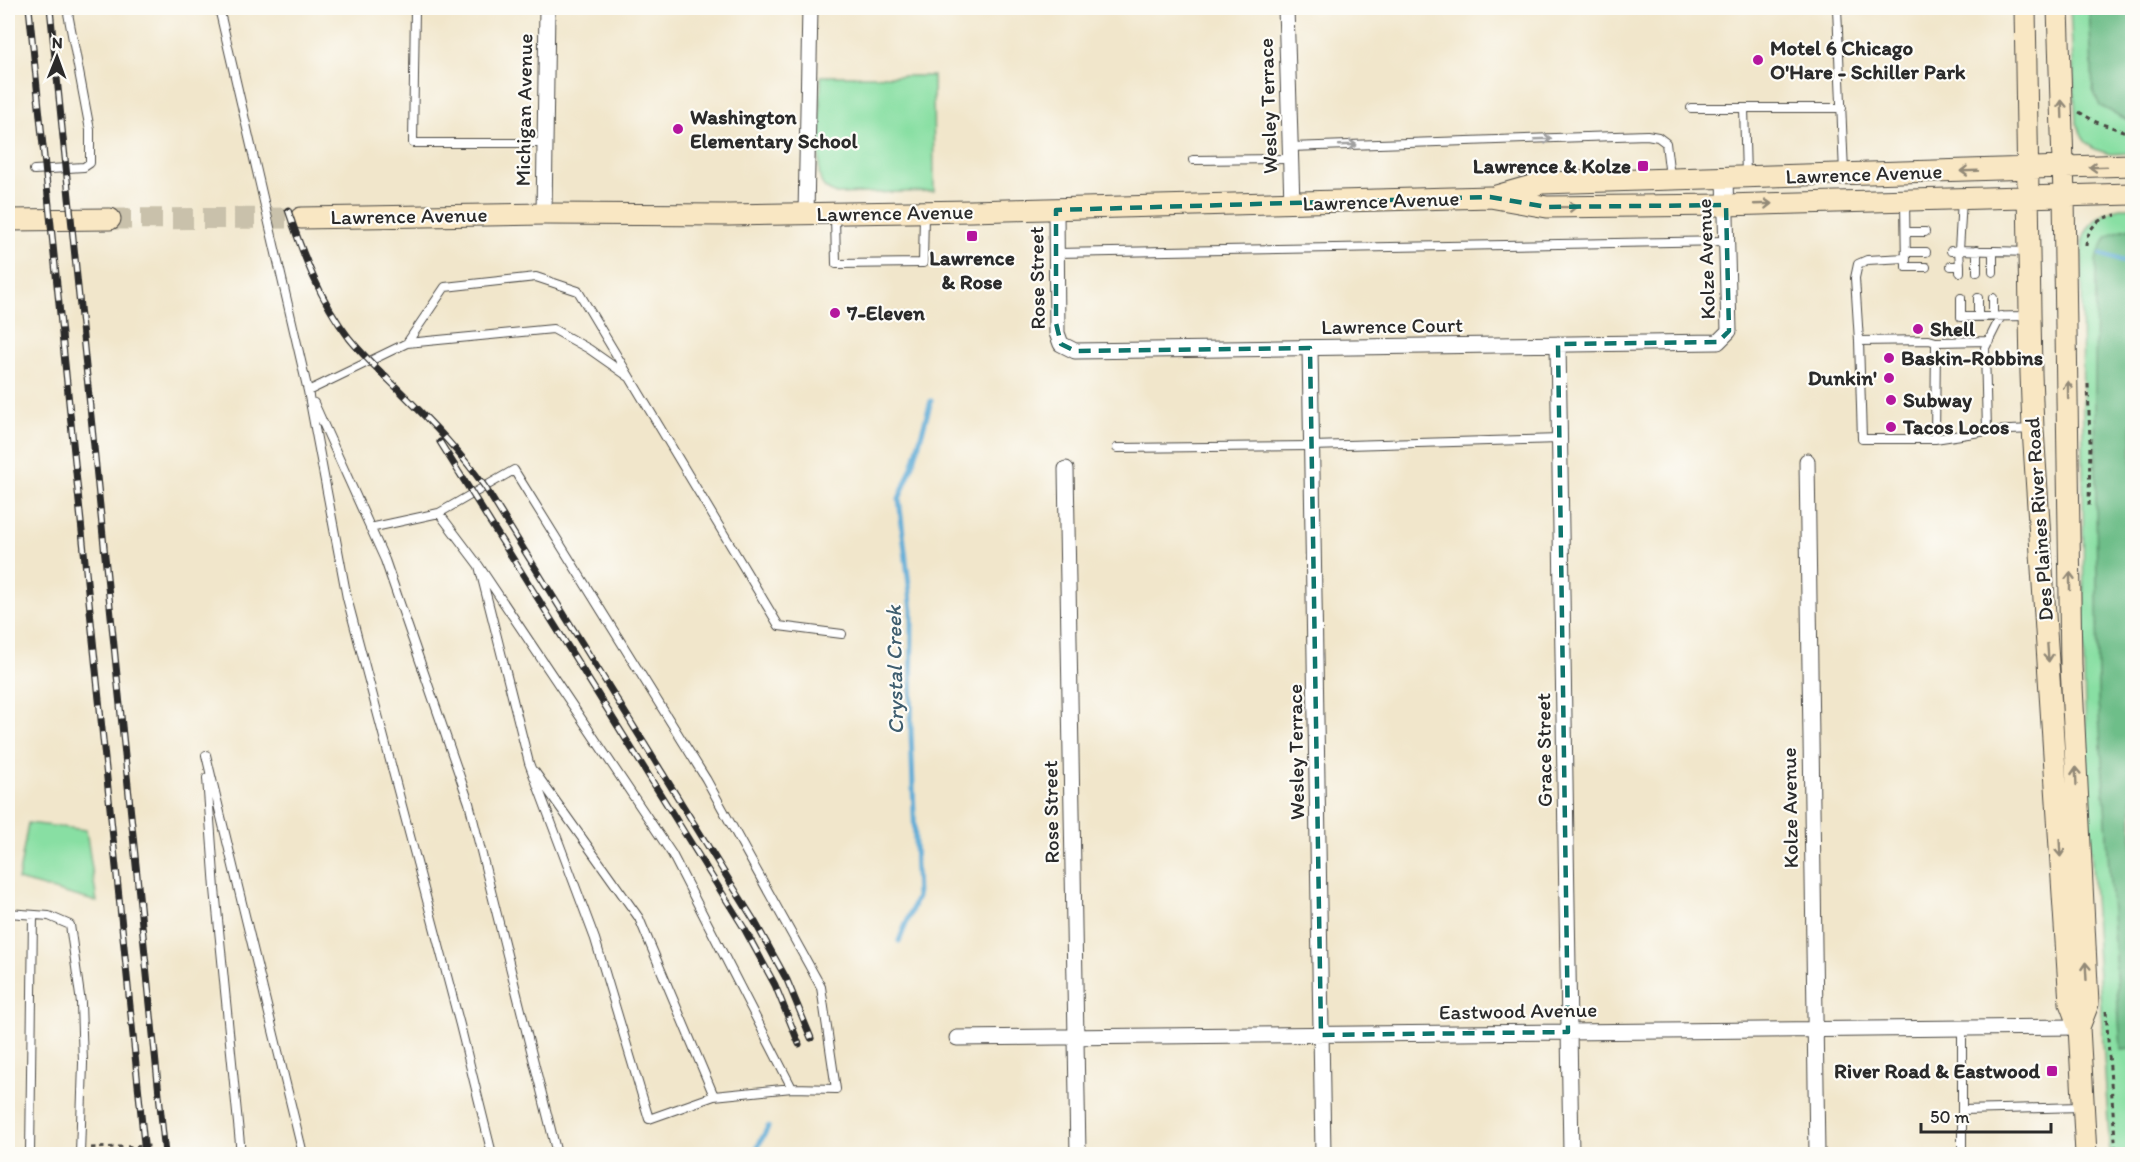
<svg xmlns="http://www.w3.org/2000/svg" width="2140" height="1162" font-family="Itim,sans-serif">
<style>
.green{fill:#88dfa3;stroke:#5a8567;stroke-width:1.5}
.forest{fill:#6ebe89;stroke:#4c745a;stroke-width:1.5}
.lines{fill:none;stroke-linecap:round;stroke-linejoin:round}
.stream{stroke:#5dabd6;stroke-width:5}
.secondary-tunnel{stroke:#c9c1ab;stroke-width:21;stroke-dasharray:21 10;stroke-linecap:butt}
.lane-casing{stroke:#494743;stroke-width:10}
.street-casing{stroke:#494743;stroke-width:17}
.secondary-casing{stroke:#494743;stroke-width:23}
.path{stroke:#494743;stroke-width:3;stroke-dasharray:4.5 4.5;stroke-linecap:butt}
.lane{stroke:#fff;stroke-width:8}
.street{stroke:#fff;stroke-width:15}
.secondary{stroke:#f9e7c3;stroke-width:21}
.rail-casing{stroke:#2b2b2b;stroke-width:7}
.rail{stroke:#fdfcf7;stroke-width:4.5;stroke-dasharray:14;stroke-linecap:butt}
.oneway{stroke:#928977}
.oneway2{stroke:#a0a0a0}
.marked{fill:none;stroke:#0f766e;stroke-width:4.5;stroke-dasharray:12 8;stroke-linejoin:round}
.poi-dot{fill:#b5179e;stroke:#fdfcf7;stroke-width:2}
.labels{text-anchor:middle;stroke-width:4.5;stroke-linejoin:round;paint-order:stroke}
.poi-label{font-size:21px;font-weight:bold;fill:#2b2b2b;stroke:#fdfcf7;text-anchor:start}
.street-label{font-size:21px;fill:#2b2b2b;stroke:#fdfcf7}
.water-label{font-size:22px;font-style:italic;fill:#3f5e6f;stroke:#fdfcf7}
</style>
<rect width="100%" height="100%" fill="#fdfcf7"/>
<filter id="ink" filterUnits="userSpaceOnUse"><feTurbulence type="fractalNoise" baseFrequency=".0167" numOctaves="2"/><feDisplacementMap in="SourceGraphic" scale="12" xChannelSelector="R" yChannelSelector="G"/><feConvolveMatrix kernelMatrix="1 2 1 2 8 2 1 2 1" color-interpolation-filters="sRGB"/></filter>
<filter id="wash" filterUnits="userSpaceOnUse"><feTurbulence type="fractalNoise" baseFrequency=".008" numOctaves="4" result="noise"/><feDisplacementMap in="SourceGraphic" scale="24" xChannelSelector="R" yChannelSelector="G"/><feGaussianBlur stdDeviation="1.35" result="paint"/><feColorMatrix in="noise" values="0 0 0 0 0 0 0 0 0 0 0 0 0 0 0 0 0 1.4 0 .05"/><feComposite in="paint" operator="in"/></filter>
<g filter="url(#wash)">
<rect width="100%" height="100%" fill="#f1e6cb"/>
<path class="green" d="M2070,8H2132V153L2110,154L2094,149L2085,141L2076,123Z
M821,76H933L934,191L836,194C825,189 821,186 819,174Z
M2120,208H2132V1154H2110L2087,785L2084,671L2082,243C2087,223 2100,212 2120,208Z
M28,823L86,830L97,902L18,880Z"/>
<path class="forest" d="M2089,8H2132V122L2100,106L2093,90Z
M2132,228V1049L2121,1050L2098,700L2095,391L2096,260C2105,235 2107,233 2132,228Z"/>
<g class="lines">
<path class="stream" d="M2101,254L2132,264
M899,941L917,897L911,731L912,611L899,499L913,464L931,401
M754,1154L768,1127"/>
</g>
</g>
<g filter="url(#ink)">
<g class="lines">
<path class="secondary-tunnel" d="M110,219L301,218"/>
<g class="lane-casing">
<path id="lane" d="M219,8L308,391L347,598L460,1025L492,1154
M415,8L413,143H545
M1837,8L1844,173
M1691,108H1842
M1744,108L1746,175
M1290,147L1647,135L1658,137L1666,143L1670,177
M1193,160L1290,159
M34,170L84,167L90,163V130L67,8
M1962,200L1959,250L2029,252
M1905,201L1906,267H1926
M835,215L836,264L923,263L924,214
M1906,232H1925
M1977,250V272
M1951,251L1959,250L1960,266
M1993,251V272
M1906,252H1926
M1056,253L1727,241
M1906,258L1867,260L1858,264L1855,278L1859,341L1929,340L1936,342
M1951,266H1960V272
M1961,298V317L2028,316
M1978,298V316
M1993,298V316
M2001,316L1985,348L1987,431L2033,429
M1859,341L1862,439H1935
M407,343L445,287L536,277L578,291L779,626L842,634
M308,391L407,343L553,329L589,349L629,377
M314,403L385,560L469,803L557,1154
M1987,431L1935,439L1936,342L1989,341
M1117,448L1311,446L1560,439
M439,513L479,566L672,854L792,1088
M370,528L439,513L514,470L706,779L821,987L836,1089L792,1088L714,1096L649,1119L595,939L529,763L479,566
M206,755L303,1154
M535,772L639,918L714,1096
M207,778L215,889L241,1154
M8,913L49,916L70,925L81,1003L83,1063L80,1154
M1962,1110L2081,1107
M30,1154L33,915
M1962,1154V1028"/>
</g>
<g class="street-casing">
<path id="street" d="M1286,8L1292,204
M1056,210L1057,333L1061,344L1075,351L1718,342L1729,331L1725,178
M544,214L547,8
M806,214L810,8
M1558,344L1571,1154
M1310,348L1323,1154
M1807,461L1817,1154
M1066,469L1078,1154
M957,1038L2079,1027"/>
</g>
<g class="secondary-casing">
<path id="secondary" d="M2025,8L2031,373L2033,429L2070,1003L2079,1027L2086,1154
M2058,8L2064,195L2071,666L2088,1004L2079,1027
M1496,196L1542,183L2132,165
M301,218L544,214L729,215L971,211L1490,197L1547,207L1726,205L2132,194
M8,220L110,219"/>
</g>
<path class="path" d="M2079,112L2096,122L2132,134
M2086,246C2087,228 2099,217 2116,215
M2088,384L2090,442L2089,509
M2106,1011L2116,1154
M91,1148L152,1146"/>
<use href="#lane" class="lane"/>
<use href="#street" class="street"/>
<use href="#secondary" class="secondary"/>
<g class="rail-casing">
<path id="rail" d="M29,8L145,1154
M50,8L165,1154
M288,210C303,255 320,300 349,338C365,358 385,376 403,394C433,424 461,453 485,487L755,922L787,980L811,1038
M440,442L744,928L775,985L799,1044"/>
</g>
<use href="#rail" class="rail"/>
</g>
<defs><path id="oneway-shaft" d="M-6 0H5M1.5-3L5.5 0L1.5 3" fill="none" stroke-width="1.6" stroke-linecap="round" stroke-linejoin="round" transform="scale(1.5)"/></defs>
<g class="oneway">
<use href="#oneway-shaft" transform="translate(2062 109) rotate(-92)"/>
<use href="#oneway-shaft" transform="translate(2098 167) rotate(178)"/>
<use href="#oneway-shaft" transform="translate(1969 171) rotate(178)"/>
<use href="#oneway-shaft" transform="translate(1763 204) rotate(-2)"/>
<use href="#oneway-shaft" transform="translate(1568 207) rotate(-1)"/>
<use href="#oneway-shaft" transform="translate(2068 390) rotate(-91)"/>
<use href="#oneway-shaft" transform="translate(2070 581) rotate(-90)"/>
<use href="#oneway-shaft" transform="translate(2048 653) rotate(86)"/>
<use href="#oneway-shaft" transform="translate(2076 776) rotate(-93)"/>
<use href="#oneway-shaft" transform="translate(2060 848) rotate(87)"/>
<use href="#oneway-shaft" transform="translate(2086 971) rotate(-93)"/>
</g>
<g class="oneway2">
<use href="#oneway-shaft" transform="translate(1543 139) rotate(-2)"/>
<use href="#oneway-shaft" transform="translate(1348 145) rotate(-2)"/>
</g>
</g>
<path class="marked" d="M1490,197L1547,207L1726,205L1729,331L1718,342L1558,344L1568,1032L1321,1035L1310,348L1075,351L1061,344L1056,323V210Z"/>
<g class="poi-dot">
<circle cx="1758" cy="60" r="6"/>
<circle cx="678" cy="129" r="6"/>
<rect x="1637" y="160" width="12" height="12" rx="3"/>
<rect x="966" y="230" width="12" height="12" rx="3"/>
<circle cx="835" cy="313" r="6"/>
<circle cx="1918" cy="329" r="6"/>
<circle cx="1889" cy="358" r="6"/>
<circle cx="1889" cy="378" r="6"/>
<circle cx="1891" cy="400" r="6"/>
<circle cx="1891" cy="427" r="6"/>
<rect x="2046" y="1065" width="12" height="12" rx="3"/>
</g>
<g class="labels">
<g class="poi-label">
<text x="1770" y="55">Motel 6 Chicago<tspan x="1770" dy="24">O'Hare - Schiller Park</tspan></text>
<text x="690" y="124">Washington<tspan x="690" dy="24">Elementary School</tspan></text>
<text x="1631" y="173" text-anchor="end">Lawrence &amp; Kolze</text>
<text x="972" y="265" text-anchor="middle">Lawrence<tspan x="972" dy="24">&amp; Rose</tspan></text>
<text x="847" y="320">7-Eleven</text>
<text x="1930" y="336">Shell</text>
<text x="1901" y="365">Baskin-Robbins</text>
<text x="1877" y="385" text-anchor="end">Dunkin'</text>
<text x="1903" y="407">Subway</text>
<text x="1903" y="434">Tacos Locos</text>
<text x="2040" y="1078" text-anchor="end">River Road &amp; Eastwood</text>
</g>
<g class="street-label">
<text transform="translate(1268 106) rotate(-92)" y="7">Wesley Terrace</text>
<text transform="translate(524 110) rotate(-89)" y="7">Michigan Avenue</text>
<text transform="translate(1864 174) rotate(-2)" y="7">Lawrence Avenue</text>
<text transform="translate(1381 201) rotate(-2)" y="7">Lawrence Avenue</text>
<text transform="translate(895 213) rotate(-1)" y="7">Lawrence Avenue</text>
<text transform="translate(409 216) rotate(-1)" y="7">Lawrence Avenue</text>
<text transform="translate(1706 259) rotate(-92)" y="7">Kolze Avenue</text>
<text transform="translate(1037 278) rotate(-91)" y="7">Rose Street</text>
<text transform="translate(1392 326) rotate(-1)" y="7">Lawrence Court</text>
<text transform="translate(2039 519) rotate(-94)" y="7">Des Plaines River Road</text>
<text transform="translate(1544 750) rotate(-91)" y="7">Grace Street</text>
<text transform="translate(1296 752) rotate(-91)" y="7">Wesley Terrace</text>
<text transform="translate(1790 808) rotate(-91)" y="7">Kolze Avenue</text>
<text transform="translate(1051 812) rotate(-91)" y="7">Rose Street</text>
<text transform="translate(1518 1011) rotate(-1)" y="7">Eastwood Avenue</text>
</g>
<g class="water-label">
<text transform="translate(894 670) rotate(-91)" y="8">Crystal Creek</text>
</g>
</g>
<rect width="2140" height="1162" fill="none" stroke="#fdfcf7" stroke-width="30"/>
<g transform="translate(57 57) rotate(1)" stroke="#fdfcf7" stroke-width="4.5" paint-order="stroke">
<path d="M0-4.5L10 22L0 15L-10 22Z" fill="#2b2b2b"/>
<text y="-9" font-size="16" font-weight="bold" text-anchor="middle" fill="#2b2b2b">N</text>
</g>
<path d="M1921 1123v9h130v-9" fill="none" stroke="#2b2b2b" stroke-width="3"/>
<text x="1930" y="1123" font-size="18" fill="#2b2b2b" stroke="#fdfcf7" stroke-width="4.5" paint-order="stroke">50 m</text>
</svg>
